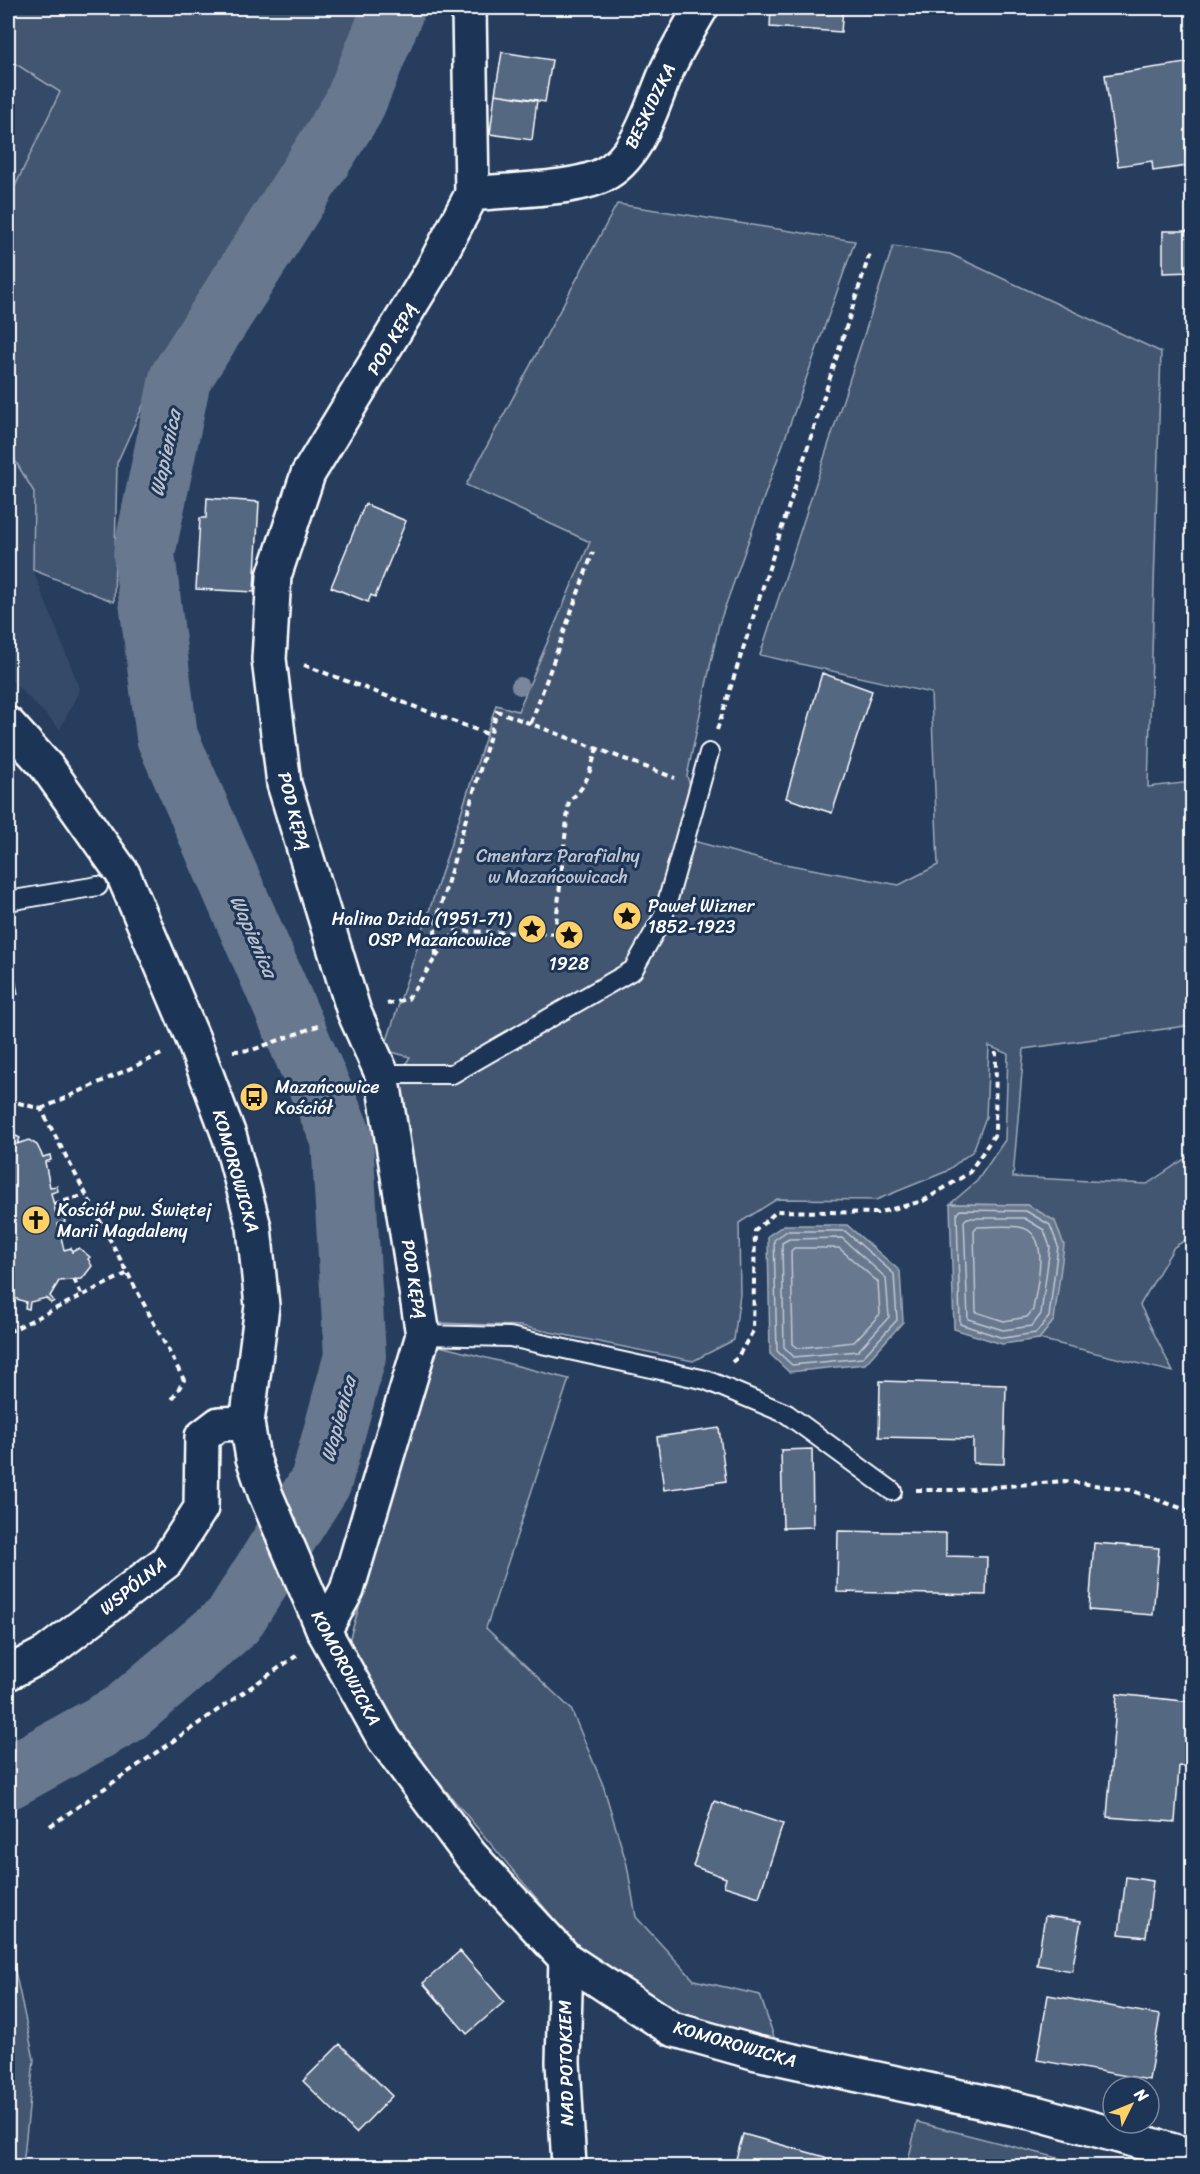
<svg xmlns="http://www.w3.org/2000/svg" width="1200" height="2174" font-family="Sriracha,sans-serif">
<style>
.built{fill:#344a68}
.green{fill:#425672;stroke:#a0aab8;stroke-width:1.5}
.water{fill:#67788e;stroke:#a4aebb;stroke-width:1.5}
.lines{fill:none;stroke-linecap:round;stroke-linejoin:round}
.shore{stroke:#c2c9d2;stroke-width:1.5}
.river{stroke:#67788e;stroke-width:62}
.building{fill:#556781;stroke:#fff;stroke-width:1.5}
.lane-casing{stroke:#fff;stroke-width:22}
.street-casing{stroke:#fff;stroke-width:38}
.secondary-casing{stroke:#fff;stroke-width:38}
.path{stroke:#fff;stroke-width:4;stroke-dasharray:6 4.5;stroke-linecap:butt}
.lane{stroke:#1d3557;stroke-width:18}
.street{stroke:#1d3557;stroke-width:33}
.secondary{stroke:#1d3557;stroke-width:33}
.tree{fill:#79879c}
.labels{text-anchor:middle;stroke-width:6;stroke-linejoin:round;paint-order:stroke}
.street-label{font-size:18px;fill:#fff;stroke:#1d3557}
.park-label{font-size:18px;fill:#bdc4ce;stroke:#1d3557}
.poi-label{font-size:18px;fill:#fff;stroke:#1d3557;text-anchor:start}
.water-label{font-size:20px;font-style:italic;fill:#bbc2cc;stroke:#1d3557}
</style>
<rect width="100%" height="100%" fill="#263d5e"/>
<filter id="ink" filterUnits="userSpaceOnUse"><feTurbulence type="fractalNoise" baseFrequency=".0167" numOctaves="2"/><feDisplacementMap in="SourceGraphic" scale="12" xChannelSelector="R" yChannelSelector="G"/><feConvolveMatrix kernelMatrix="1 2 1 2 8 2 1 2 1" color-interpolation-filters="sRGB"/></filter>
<g filter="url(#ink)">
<path class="built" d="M8,59L60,92L8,201Z
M8,449L34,492L33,570L80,689L60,729L8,677Z"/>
<path class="green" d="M8,8H371L359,43L280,191L170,346L117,463L114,602L33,570L34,492L8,449V201L60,92L8,59Z
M617,204L855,241L719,624L687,776L692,792L679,837L763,860L899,885L938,865L931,693L760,655L893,246L950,254L1161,352L1148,787L1192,782V1025L1024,1049L1013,1177L1147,1184L1192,1154V1236L1174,1247L1140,1305L1173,1372L1039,1339L1054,1320L1028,1205L950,1204L977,1181L1005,1140L1008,1054L989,1046L986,1117L973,1151L945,1172L876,1200L777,1199L739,1223L740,1294L734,1340L693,1361L520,1326L439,1323L397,1078L410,1057L384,1050L496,705L518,711L590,542L466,485Z
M436,1345L569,1379L486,1628L571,1709L603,1785L627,1865L636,1917L694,1980L760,1995L777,2046L690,2019L643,2001L569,1937L395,1730L349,1641Z
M8,1938L34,2059L23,2166H8Z
M917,2122L1090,2166H907Z"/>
<path class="water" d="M950,1204L1028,1205L1055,1221L1064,1245L1054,1320L1039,1339L1002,1344L954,1329Z
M784,1225H847L900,1271L903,1322L865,1364L789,1372L770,1354L768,1236Z"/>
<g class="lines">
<path class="shore" d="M960,1210L1026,1211L1050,1225L1058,1246L1049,1317L1036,1333L1003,1338L960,1324L957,1213Z
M967,1218H1024L1044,1230L1050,1247L1041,1314L1032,1326L1003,1330L968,1319L964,1221Z
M977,1227C991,1227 1006,1225 1019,1227C1053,1232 1036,1287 1033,1310L1027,1317L1004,1321L976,1312L974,1230Z
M787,1231H845L894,1274L897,1320L862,1358L792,1365L777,1351L774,1240Z
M842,1238L886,1278L889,1317L858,1351L794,1357L784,1347L782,1243L789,1239Z
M794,1248H839L878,1282L880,1314L854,1342L798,1348L793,1344L791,1251Z"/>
<path class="river" d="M8,1778L124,1714L233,1621L321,1481L355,1356L342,1139L167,737L144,554L180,379L353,108L394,8"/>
</g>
<path class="building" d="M771,8H843L841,32L770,27Z
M502,52L552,60L545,102L495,94Z
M1192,62V148L1185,149L1187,166L1153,171L1152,161L1118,166L1105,75Z
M495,94L537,100L532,140L490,134Z
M1163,231H1192V272L1163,273Z
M207,498L259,502L254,592L196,589L200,518H206Z
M365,504L406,521L375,597L371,595L368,602L331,587Z
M822,673L872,691L832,813L786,798Z
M8,945L18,994L8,997Z
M16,1136L20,1138L17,1144L29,1140L37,1145L43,1157L50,1155L51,1160L45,1162L50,1187L57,1186L58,1191L51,1193L57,1218L64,1217L65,1222L58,1224L64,1250L71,1248L72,1252L79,1248L90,1257L88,1259L92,1266L82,1279L59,1281L50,1296L54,1301L51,1303L46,1298L30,1302L29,1309L25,1308L26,1302L8,1296V1141Z
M880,1381L1006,1385L1004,1464L973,1463V1439L879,1437Z
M719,1428L726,1481L664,1490L657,1437Z
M812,1449L813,1527L783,1528L781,1450Z
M838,1531L946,1533V1556L987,1557L986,1595L837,1592Z
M1094,1543L1159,1548L1153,1615L1089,1610Z
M1117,1694L1192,1702V1767L1179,1766L1175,1822L1107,1817Z
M714,1801L783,1824L759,1897L724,1886L726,1878L693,1866Z
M1126,1877L1153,1881L1146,1937L1119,1934Z
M1045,1916L1081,1921L1072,1971L1037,1965Z
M460,1951L504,2002L467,2034L423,1983Z
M1048,1995L1160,2015L1149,2080L1037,2060Z
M340,2044L392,2096L356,2133L303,2081Z
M743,2134L825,2157L823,2166H734Z"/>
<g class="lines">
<g class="lane-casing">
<path id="lane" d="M8,901L98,886
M382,1074H452L633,970L663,917L709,753
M423,1335L510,1337L706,1380L787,1414L892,1491"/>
</g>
<g class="street-casing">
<path id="street" d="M472,194C506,190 574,190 603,175C641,156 652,103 668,68C678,47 690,27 701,8
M324,1631L347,1590L423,1335L382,1074L354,1012L284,784L269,659L274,576L308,474L432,270L472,194L469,8
M8,1673L45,1654L166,1562L201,1508L202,1437L219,1424L247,1423
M566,1959L563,2062L569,2166"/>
</g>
<g class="secondary-casing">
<path id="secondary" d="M8,724L47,767L123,874L193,1039L230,1138L254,1227L262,1306L247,1423L253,1458L265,1493L324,1631L384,1739L471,1856L566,1959L672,2029L757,2053L1039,2114L1192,2156"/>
</g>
<path class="path" d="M304,665L490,735
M531,723L593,552
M717,730L870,253
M555,933L569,800C587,789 591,767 597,748
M436,957L456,931L563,934
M387,1004L408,999L436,957L435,926L497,711L675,778
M233,1051L252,1050L323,1024
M8,1100L41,1109L184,1380L170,1403
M41,1109L164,1053
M54,1204L86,1195
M74,1279L82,1296
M8,1332L128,1273
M732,1362L737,1358L753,1331L755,1231L777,1211L877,1213L923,1201L969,1173L995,1134L996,1052
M916,1490H959L1065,1481L1130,1490L1192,1512
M50,1826L299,1654"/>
<use href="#lane" class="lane"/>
<use href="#street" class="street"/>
<use href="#secondary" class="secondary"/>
</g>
<circle class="tree" cx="520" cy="686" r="9"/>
</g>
<defs>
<g id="sight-disc" transform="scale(1.5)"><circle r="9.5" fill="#ffd166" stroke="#1d3557"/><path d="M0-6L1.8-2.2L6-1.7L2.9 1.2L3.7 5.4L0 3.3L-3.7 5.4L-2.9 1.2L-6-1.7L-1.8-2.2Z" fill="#111"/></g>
<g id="bus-disc" transform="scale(1.5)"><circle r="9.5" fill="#ffd166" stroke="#1d3557"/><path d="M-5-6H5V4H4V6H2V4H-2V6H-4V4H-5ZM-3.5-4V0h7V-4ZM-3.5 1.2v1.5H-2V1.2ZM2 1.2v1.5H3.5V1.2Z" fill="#111"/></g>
<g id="church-disc" transform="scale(1.5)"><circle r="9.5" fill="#ffd166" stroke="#1d3557"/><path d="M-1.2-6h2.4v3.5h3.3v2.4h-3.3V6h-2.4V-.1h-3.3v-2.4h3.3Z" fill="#111"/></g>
</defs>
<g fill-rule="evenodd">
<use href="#sight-disc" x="627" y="916"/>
<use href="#sight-disc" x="532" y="929"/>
<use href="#sight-disc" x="569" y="935"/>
<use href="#bus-disc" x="254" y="1097"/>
<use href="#church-disc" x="36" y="1220"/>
</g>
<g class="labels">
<g class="street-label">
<text transform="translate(650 106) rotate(-64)" y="6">BESKIDZKA</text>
<text transform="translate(392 339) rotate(-59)" y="6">POD KĘPĄ</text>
<text transform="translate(294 811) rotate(75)" y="6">POD KĘPĄ</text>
<text transform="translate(236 1171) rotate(74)" y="6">KOMOROWICKA</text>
<text transform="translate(414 1279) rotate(81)" y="6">POD KĘPĄ</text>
<text transform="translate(133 1586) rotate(-39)" y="6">WSPÓLNA</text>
<text transform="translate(346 1668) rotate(62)" y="6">KOMOROWICKA</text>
<text transform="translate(735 2044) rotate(16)" y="6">KOMOROWICKA</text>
<text transform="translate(566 2063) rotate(-91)" y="6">NAD POTOKIEM</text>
</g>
<g class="park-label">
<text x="558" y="862">Cmentarz Parafialny<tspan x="558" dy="21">w Mazańcowicach</tspan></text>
</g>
<g class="poi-label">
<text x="648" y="912">Paweł Wizner<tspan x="648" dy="21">1852-1923</tspan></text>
<text x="511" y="925" text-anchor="end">Halina Dzida (1951-71)<tspan x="511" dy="21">OSP Mazańcowice</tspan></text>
<text x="569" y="970" text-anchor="middle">1928</text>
<text x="275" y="1093">Mazańcowice<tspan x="275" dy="21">Kościół</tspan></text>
<text x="57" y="1216">Kościół pw. Świętej<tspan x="57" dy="21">Marii Magdaleny</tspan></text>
</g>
<g class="water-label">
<text transform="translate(165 453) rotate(-78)" y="7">Wapienica</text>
<text transform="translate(254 936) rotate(66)" y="7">Wapienica</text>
<text transform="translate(338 1419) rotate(-75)" y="7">Wapienica</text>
</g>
</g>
<rect width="1200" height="2174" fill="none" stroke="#1d3557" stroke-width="30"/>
<rect x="15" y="15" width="1170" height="2144" fill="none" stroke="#fff" stroke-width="2" filter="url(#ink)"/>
<g transform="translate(1131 2105) rotate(47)"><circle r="28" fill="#1d3557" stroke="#77869a" stroke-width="1.5"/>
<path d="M0-4.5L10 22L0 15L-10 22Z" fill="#ffd166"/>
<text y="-9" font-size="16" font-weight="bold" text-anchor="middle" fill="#ffffff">N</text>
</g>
</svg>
